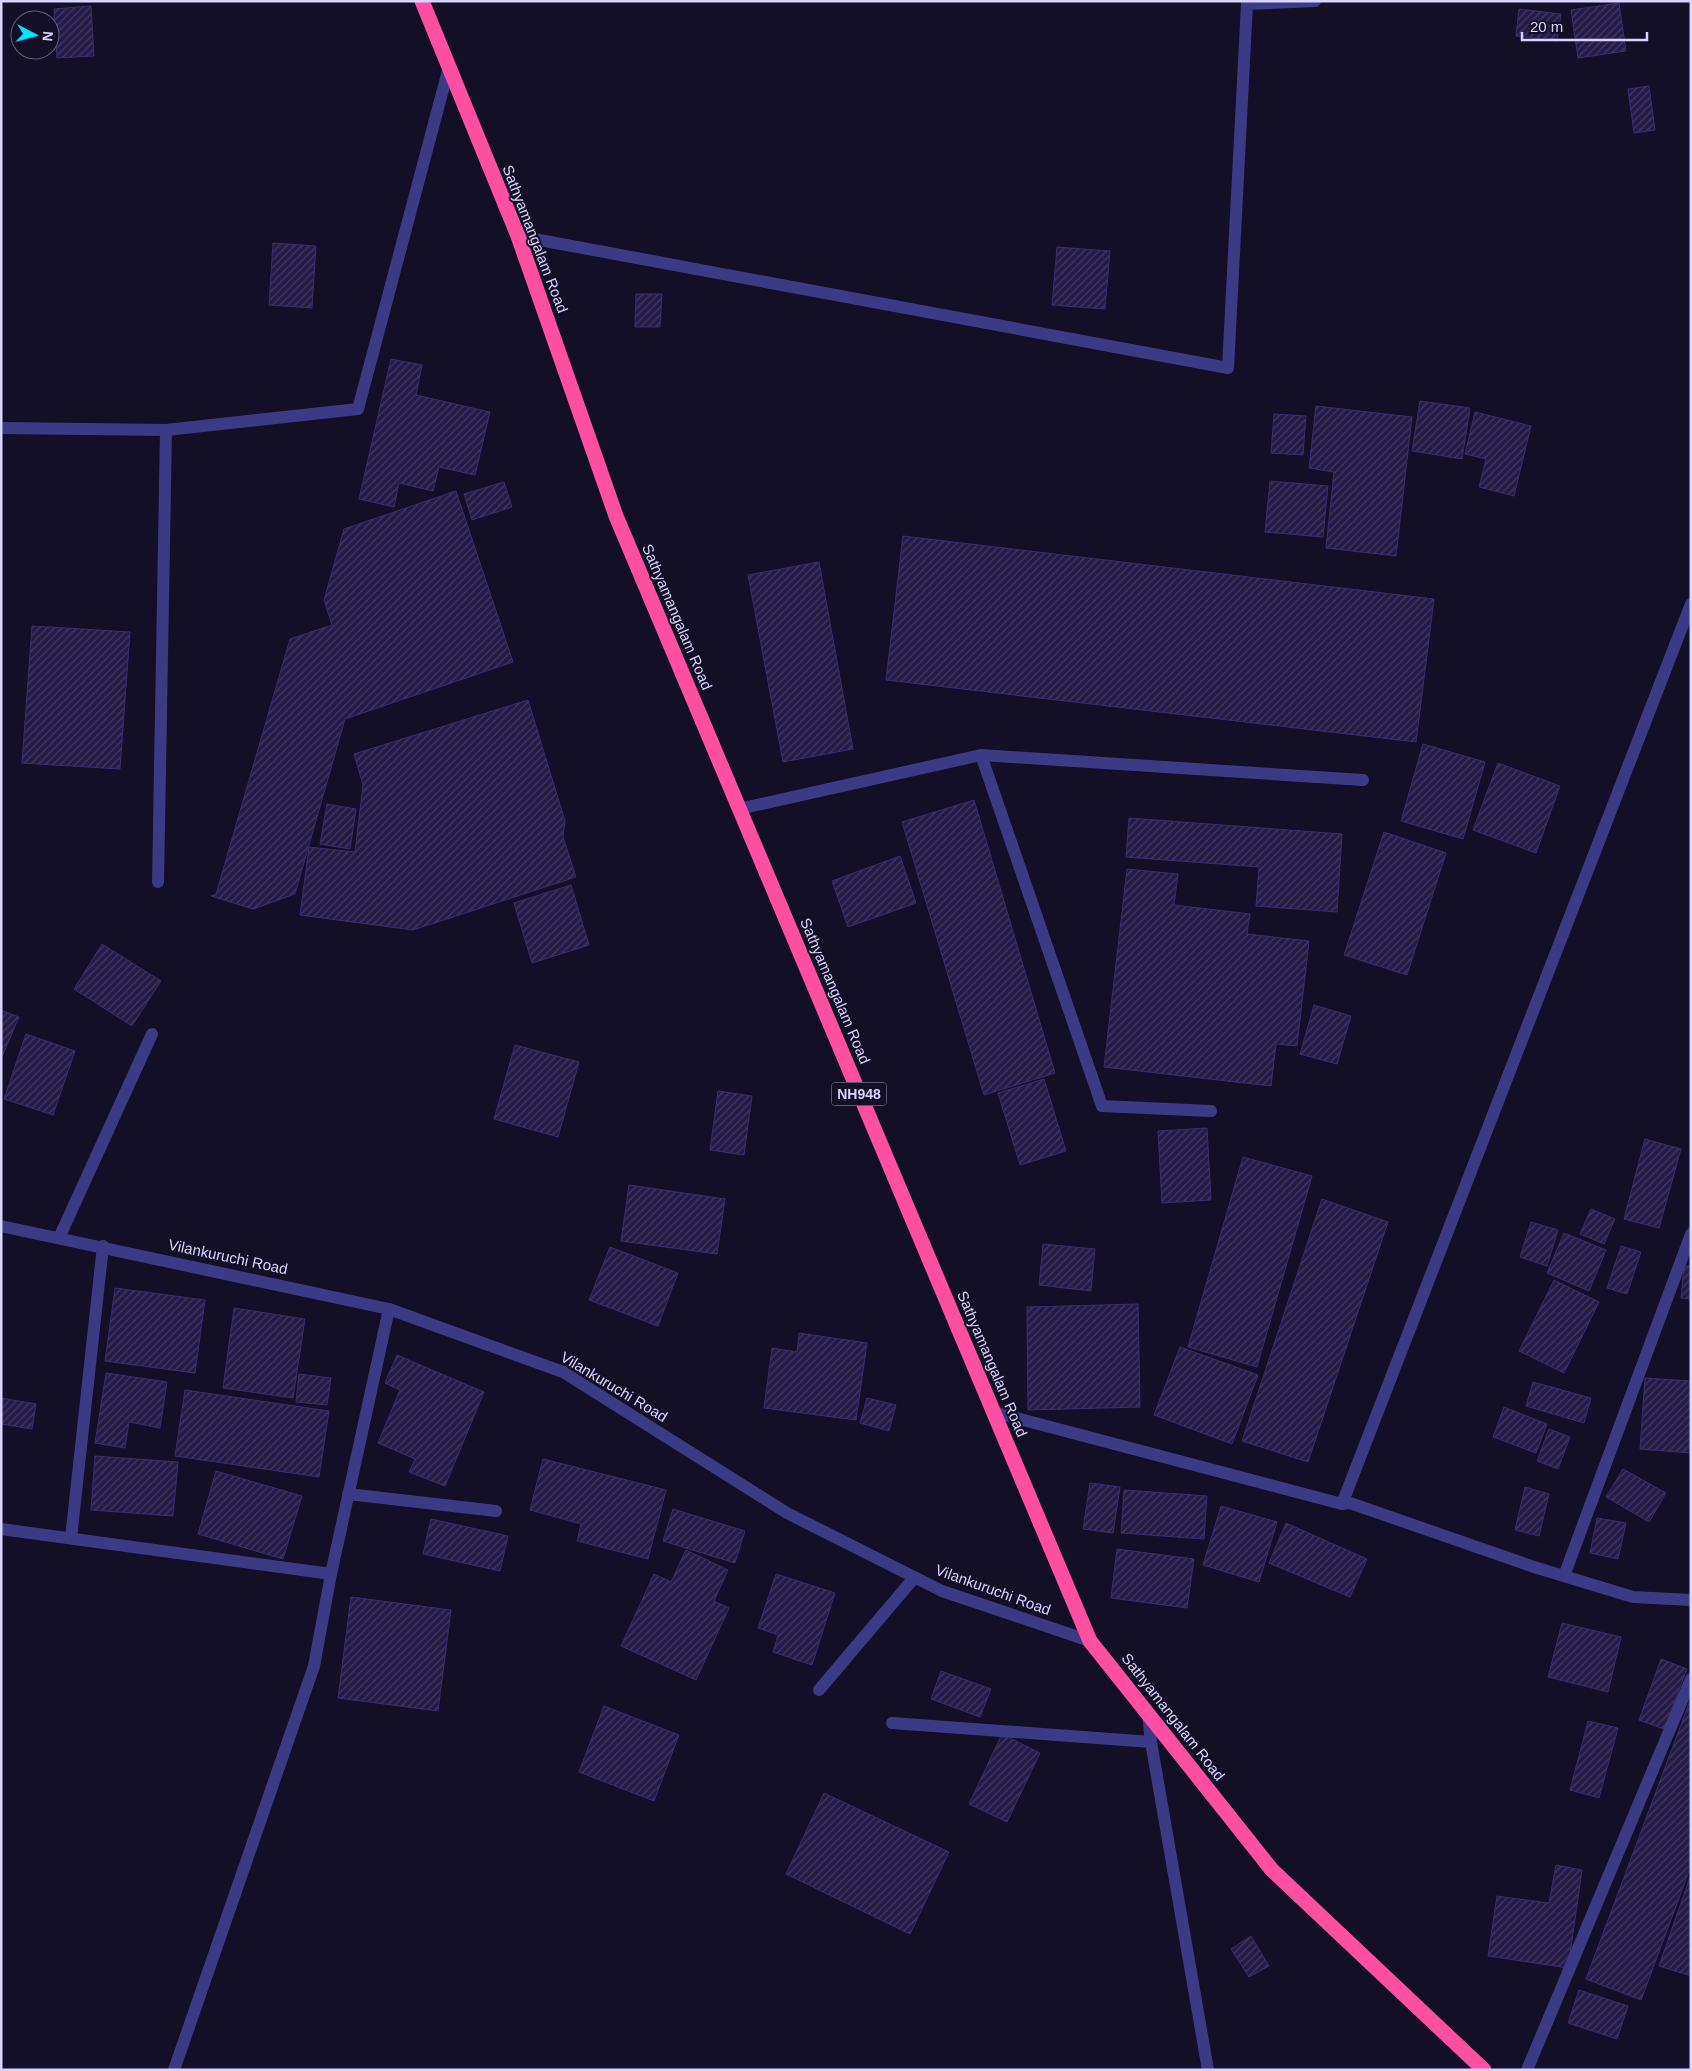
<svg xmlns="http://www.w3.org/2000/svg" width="1692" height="2071" font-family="Arial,sans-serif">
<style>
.building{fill:url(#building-hatch);stroke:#3b2d73}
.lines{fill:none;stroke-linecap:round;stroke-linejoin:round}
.minor{stroke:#3d3a85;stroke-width:12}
.highway{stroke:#ff4fa3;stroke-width:15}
.labels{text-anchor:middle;stroke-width:4;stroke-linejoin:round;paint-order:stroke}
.shield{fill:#130f26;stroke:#9e99be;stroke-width:1}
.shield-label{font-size:14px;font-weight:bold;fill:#d9d4ff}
.street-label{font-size:15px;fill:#d9d4ff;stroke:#130f26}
</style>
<defs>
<pattern id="building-hatch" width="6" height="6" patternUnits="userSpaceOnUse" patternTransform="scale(1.25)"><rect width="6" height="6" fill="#241b47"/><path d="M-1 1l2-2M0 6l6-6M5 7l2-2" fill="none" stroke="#433b63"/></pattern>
</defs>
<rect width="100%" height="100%" fill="#130f26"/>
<path class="building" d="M1619,3L1626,51L1578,58L1571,10Z
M91,6L94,56L57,58L54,9Z
M1519,9L1561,14L1557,41L1516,36Z
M1649,86L1655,130L1634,133L1628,89Z
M273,243L316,246L312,308L269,305Z
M1057,247L1110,251L1105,309L1052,305Z
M636,294H662L660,327H635Z
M391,359L422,365L416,395L490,412L475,475L439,467L433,491L399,483L394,507L359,499Z
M1420,401L1470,408L1462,459L1412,451Z
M1316,406L1412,417L1396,556L1326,548L1334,472L1309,468Z
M1475,412L1531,426L1514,496L1479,487L1486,459L1465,454Z
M1274,414L1306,416L1303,455L1271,453Z
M1270,481L1328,486L1323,537L1265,532Z
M504,482L512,507L472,520L464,494Z
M456,491L513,662L345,719L295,894L253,909L211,896L216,894L290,639L332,625L324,600L344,529Z
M903,536L1434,599L1416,742L886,680Z
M819,562L853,749L783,762L748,575Z
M32,626L130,632L120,769L22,763Z
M528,700L565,821L563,837L576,877L413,930L300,915L309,847L355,852L363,785L354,754Z
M1423,744L1485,762L1463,839L1401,821Z
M1498,763L1560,786L1536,853L1473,830Z
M974,800L1055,1073L984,1095L902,822Z
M327,804L356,809L350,849L320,844Z
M1129,818L1342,834L1337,912L1256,906L1259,867L1126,857Z
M1384,832L1446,853L1407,975L1344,955Z
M900,856L916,903L848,927L832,881Z
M1127,869L1178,874L1174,905L1250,914L1247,934L1309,941L1297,1046L1276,1044L1271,1086L1104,1067Z
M571,885L589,945L532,963L514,903Z
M102,944L161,981L132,1026L74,989Z
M1314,1005L1351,1016L1337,1064L1300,1054Z
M1,1010L19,1017L1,1059Z
M26,1034L75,1051L53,1115L4,1099Z
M515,1045L579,1062L558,1137L494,1119Z
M1044,1079L1066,1151L1020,1165L998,1093Z
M718,1091L752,1096L744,1155L710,1150Z
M1207,1128L1211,1200L1162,1203L1158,1131Z
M1645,1139L1681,1149L1659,1228L1624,1219Z
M1243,1157L1312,1176L1257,1367L1188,1347Z
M629,1185L725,1199L717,1254L621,1241Z
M1322,1199L1388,1222L1308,1462L1242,1441Z
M1591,1209L1615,1219L1604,1244L1580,1234Z
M1531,1222L1558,1230L1547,1266L1520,1257Z
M1564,1233L1606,1250L1589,1291L1547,1273Z
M1043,1244L1095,1249L1091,1291L1039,1285Z
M1621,1246L1641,1252L1627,1294L1607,1288Z
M610,1247L678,1273L658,1326L589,1300Z
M1684,1266H1691V1299L1681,1298Z
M1554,1280L1599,1302L1564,1373L1519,1351Z
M115,1288L205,1300L195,1373L105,1361Z
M1138,1304L1140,1407L1028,1410L1027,1307Z
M234,1308L305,1319L293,1398L223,1388Z
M799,1333L867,1343L856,1420L764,1408L772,1348L797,1352Z
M1180,1347L1258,1375L1232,1444L1154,1415Z
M397,1355L484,1392L445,1486L409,1472L415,1459L378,1443L400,1390L385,1383Z
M106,1373L167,1382L160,1428L129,1422L125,1448L95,1443Z
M299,1374L331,1378L327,1405L296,1402Z
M1645,1378L1691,1381V1453L1640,1449Z
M1533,1382L1591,1398L1584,1423L1526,1406Z
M185,1390L329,1411L319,1477L175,1456Z
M1,1398L36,1404L32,1429L1,1424Z
M867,1398L896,1405L889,1431L860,1423Z
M1504,1407L1547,1424L1536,1453L1493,1437Z
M1549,1429L1570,1437L1558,1469L1537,1461Z
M95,1456L178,1462L173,1516L91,1510Z
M543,1459L666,1490L648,1559L577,1541L581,1524L530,1510Z
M1623,1469L1666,1493L1649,1522L1606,1497Z
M216,1471L302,1496L283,1559L198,1534Z
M1090,1483L1120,1487L1113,1533L1083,1529Z
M1525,1487L1549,1494L1539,1536L1515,1530Z
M1124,1490L1207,1496L1204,1539L1121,1533Z
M1221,1506L1277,1522L1259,1582L1203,1565Z
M673,1509L745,1531L735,1563L663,1541Z
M1597,1518L1626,1523L1618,1559L1590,1553Z
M431,1519L508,1536L500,1571L423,1554Z
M1286,1523L1367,1559L1350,1597L1269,1563Z
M1117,1549L1194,1559L1187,1608L1111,1598Z
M686,1550L728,1570L714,1601L729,1608L696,1680L621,1646L654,1574L671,1582Z
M776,1574L835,1593L812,1665L773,1652L778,1635L758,1628Z
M351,1597L451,1610L438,1711L338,1698Z
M1562,1623L1621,1637L1608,1692L1548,1677Z
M1661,1659L1687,1669L1664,1729L1639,1720Z
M941,1671L991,1689L980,1717L931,1699Z
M1691,1698V1866L1641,2000L1586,1979Z
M604,1706L679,1735L654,1801L579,1772Z
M1588,1721L1618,1728L1599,1798L1570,1790Z
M1002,1734L1040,1753L1007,1822L969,1804Z
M824,1793L949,1852L910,1934L786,1874Z
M1556,1865L1582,1870L1568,1968L1488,1956L1497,1896L1549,1903Z
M1691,1874V1976L1659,1966Z
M1251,1936L1269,1966L1249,1977L1231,1949Z
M1579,1990L1628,2006L1617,2039L1568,2023Z"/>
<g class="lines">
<path class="minor" d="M518,236L1228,368L1247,4L1315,1
M1,428L166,430L358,409L449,67
M981,755L1102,1106L1211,1111
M739,809L981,755L1363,780
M158,882L166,430
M1,1226L389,1309L563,1372L787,1513L942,1591L1090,1641
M59,1238L152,1034
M993,1412L1342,1504L1691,604
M348,1494L496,1511
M1342,1504L1350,1503L1534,1567L1633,1597L1691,1600
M1,1529L331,1574
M71,1538L103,1246
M1564,1576L1691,1234
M819,1690L914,1578
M1148,1714L1151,1742L1208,2070
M892,1723L1151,1742
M174,2070L314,1666L331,1574L389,1309
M1527,2070L1691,1679"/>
<path class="highway" d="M422,1L518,236L616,516L1090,1641L1272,1870L1484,2070"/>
</g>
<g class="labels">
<rect class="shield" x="831.5" y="1082.5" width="55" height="23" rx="4"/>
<g class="shield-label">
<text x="859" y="1099">NH948</text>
</g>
<g class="street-label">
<text transform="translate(535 239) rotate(69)" y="5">Sathyamangalam Road</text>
<text transform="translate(677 617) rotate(67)" y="5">Sathyamangalam Road</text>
<text transform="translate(835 991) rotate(67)" y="5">Sathyamangalam Road</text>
<text transform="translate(228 1257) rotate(12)" y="5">Vilankuruchi Road</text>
<text transform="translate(992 1364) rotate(67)" y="5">Sathyamangalam Road</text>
<text transform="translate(614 1387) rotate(31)" y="5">Vilankuruchi Road</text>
<text transform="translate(993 1590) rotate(20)" y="5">Vilankuruchi Road</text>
<text transform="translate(1173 1717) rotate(52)" y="5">Sathyamangalam Road</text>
</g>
</g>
<rect width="1692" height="2071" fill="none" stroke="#d9d4ff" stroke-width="5"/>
<g transform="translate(35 35) rotate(96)"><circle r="24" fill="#130f26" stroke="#625e7d"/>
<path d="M0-4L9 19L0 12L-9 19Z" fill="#00e5ff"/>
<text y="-8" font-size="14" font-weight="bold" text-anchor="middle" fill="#d9d4ff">N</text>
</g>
<path d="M1522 32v8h125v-8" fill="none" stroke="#d9d4ff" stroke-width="2.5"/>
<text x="1530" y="32" font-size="15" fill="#d9d4ff" stroke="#130f26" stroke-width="4" paint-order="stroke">20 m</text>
</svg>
